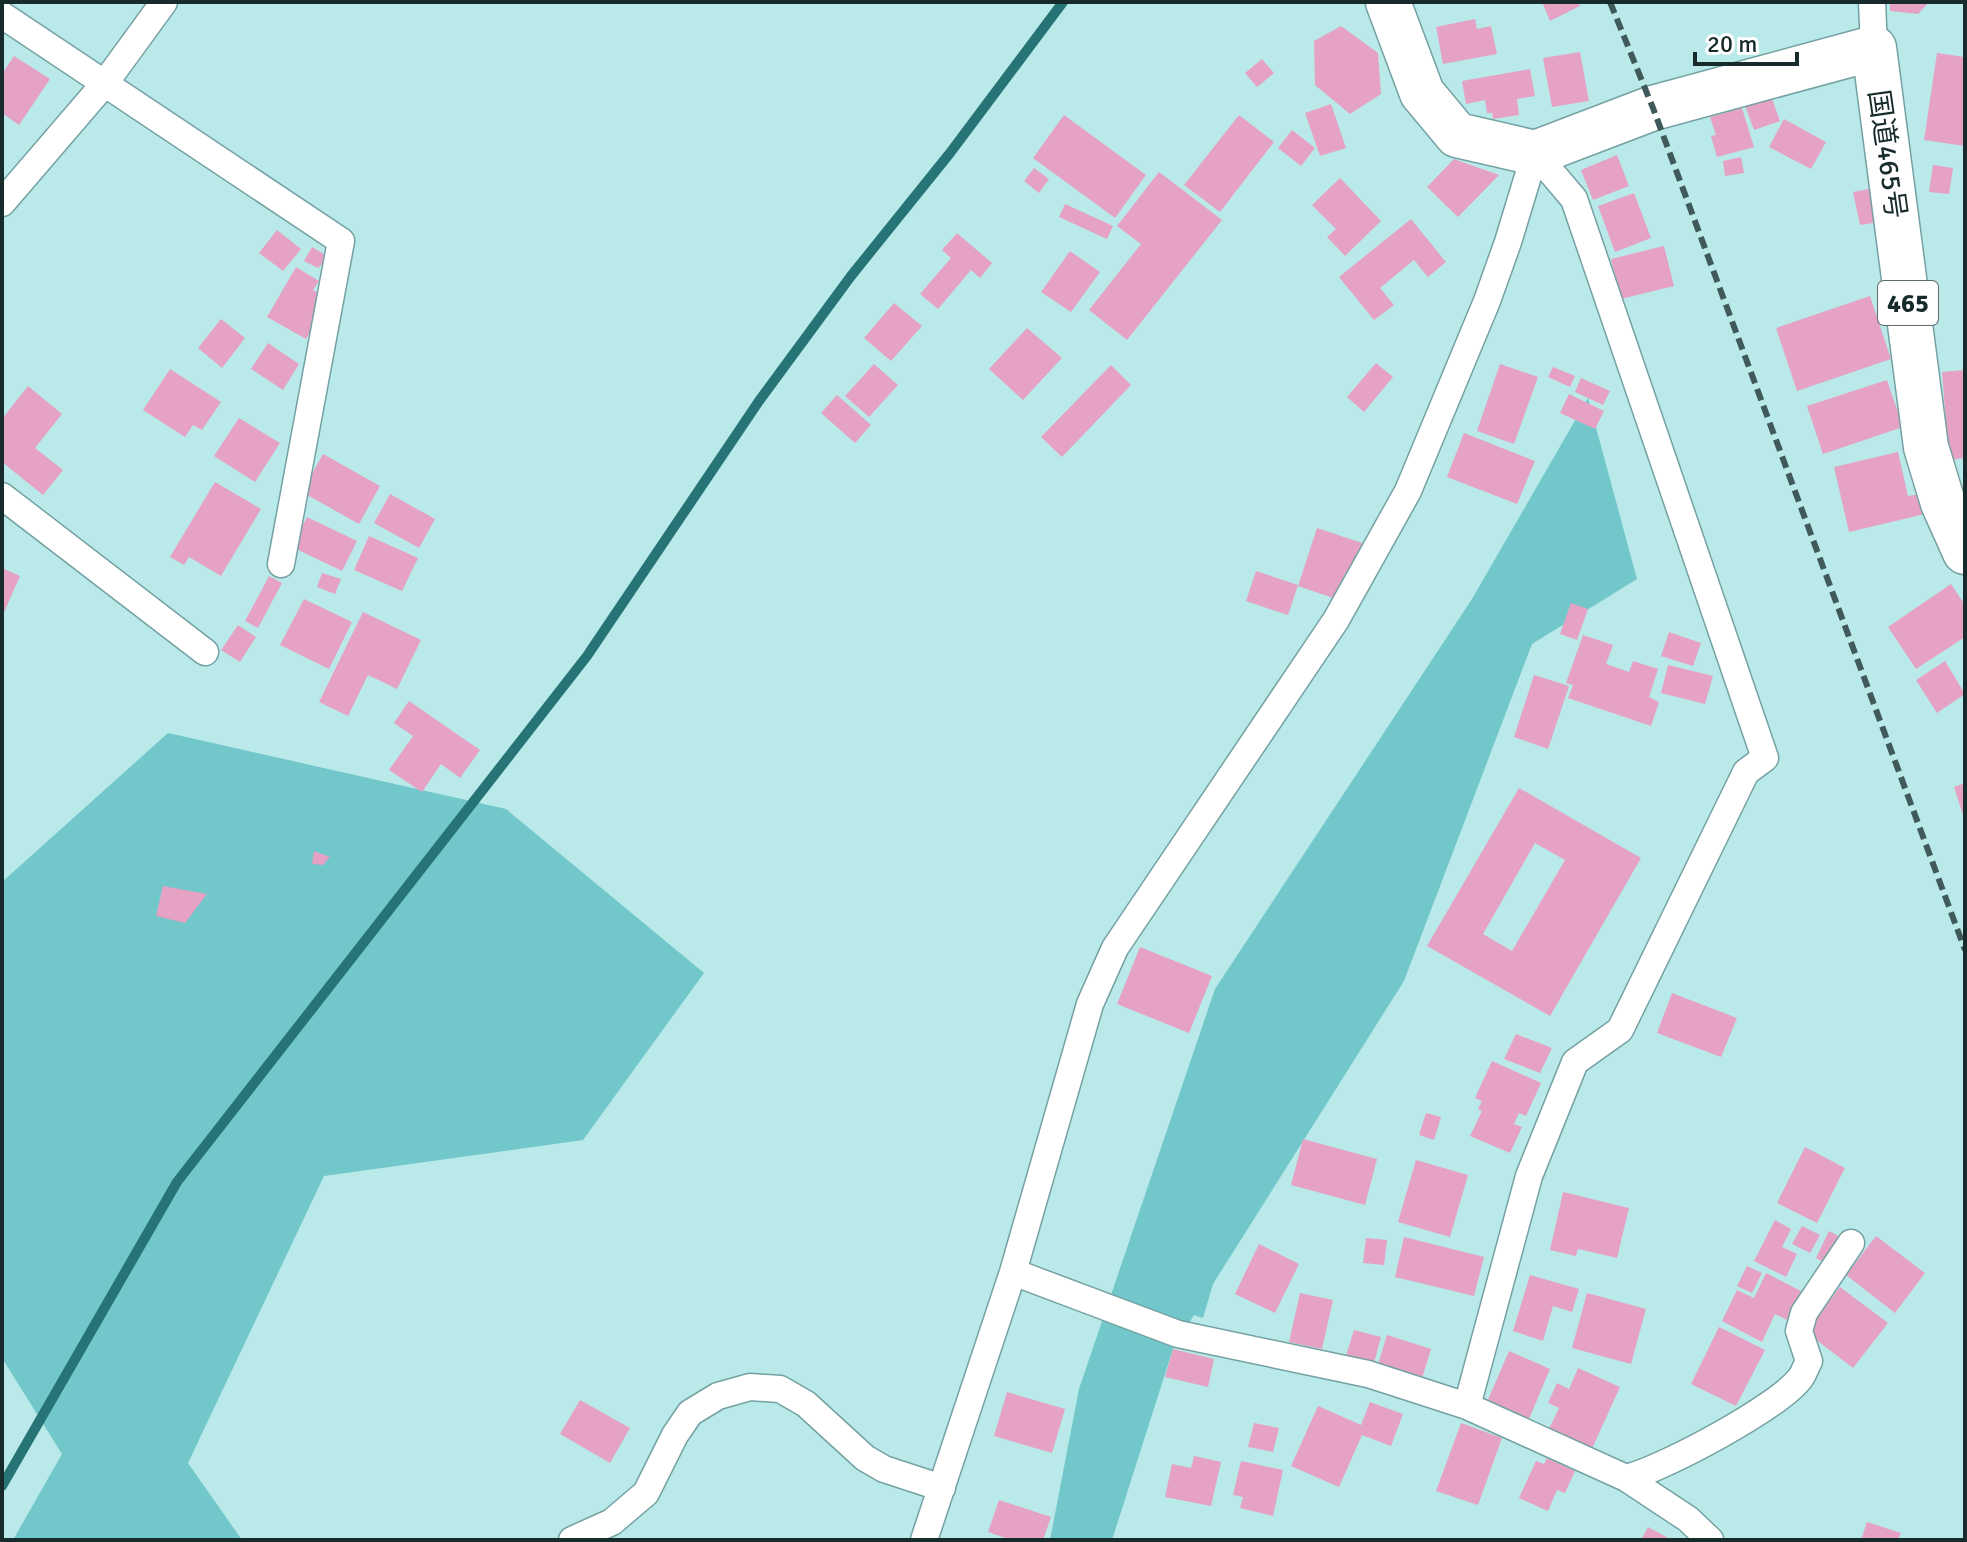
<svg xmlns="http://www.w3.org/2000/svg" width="1967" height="1542" font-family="Signika,'Noto Sans JP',sans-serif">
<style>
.green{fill:#71c7c9}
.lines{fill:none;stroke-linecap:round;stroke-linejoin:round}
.stream{stroke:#277476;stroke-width:10}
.building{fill:#e5a2c4;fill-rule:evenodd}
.minor-casing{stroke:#74a1a2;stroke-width:29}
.trunk-casing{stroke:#74a1a2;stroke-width:47}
.minor{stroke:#fff;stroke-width:26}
.trunk{stroke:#fff;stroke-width:44}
.rail{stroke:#405a5b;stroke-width:6;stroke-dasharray:12 6;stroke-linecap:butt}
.labels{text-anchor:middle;stroke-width:6;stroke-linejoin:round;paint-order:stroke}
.shield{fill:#fff;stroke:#5d6b6b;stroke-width:2}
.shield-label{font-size:26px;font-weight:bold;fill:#182b2c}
.street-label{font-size:28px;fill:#182b2c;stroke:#fff}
</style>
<rect width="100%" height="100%" fill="#bae9ea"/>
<path class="green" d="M1588,398L1637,579L1532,644L1404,981L1213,1284L1203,1318L1194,1315L1173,1349L1112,1540H1050L1079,1389L1215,989L1472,599Z
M168,733L506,809L704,973L583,1140L324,1176L188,1463L242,1540H13L62,1454L2,1358V882Z"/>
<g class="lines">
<path class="stream" d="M2,1486L177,1182L587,656L759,401L851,276L950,153L1063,2"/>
</g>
<path class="building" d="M1542,2H1578L1580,6L1550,21Z
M1890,2H1929L1918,14L1890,11Z
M1475,19L1477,29L1491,26L1497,54L1443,64L1436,27Z
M1341,26L1378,53L1381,94L1350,114L1315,85L1314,41Z
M1580,52L1589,101L1552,107L1543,58Z
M1937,53L1965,57V146L1924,140Z
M14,56L50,79L19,125L2,113V74Z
M1262,59L1274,73L1257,87L1245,73Z
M1530,69L1535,96L1517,99L1519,115L1493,119L1492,113H1487L1485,100L1466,104L1462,81Z
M1770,93L1780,121L1754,130L1744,103Z
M1331,104L1346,148L1320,156L1305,113Z
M1742,108L1754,147L1717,157L1711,136L1716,135L1710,117Z
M1064,115L1146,175L1115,218L1033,158Z
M1239,115L1274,142L1220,212L1184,185Z
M1784,119L1826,142L1811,169L1769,147Z
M1292,130L1315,148L1301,166L1278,148Z
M1617,155L1629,186L1593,200L1581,170Z
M1741,157L1744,173L1725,176L1723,161Z
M1454,159L1499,175L1458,217L1427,187Z
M1933,165L1953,168L1949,194L1929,192Z
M1034,168L1049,179L1039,193L1024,181Z
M1159,172L1222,220L1127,340L1089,310L1141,244L1117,226Z
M1340,178L1381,221L1345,256L1327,237L1336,229L1312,205Z
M1874,188L1880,222L1860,225L1853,192Z
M1634,193L1651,238L1615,252L1598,206Z
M1065,204L1113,226L1107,239L1059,217Z
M1411,219L1446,262L1428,277L1414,260L1380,288L1394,305L1374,320L1339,277Z
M277,230L301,249L283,271L259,253Z
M957,233L992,263L980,278L971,270L938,309L920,294L951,258L942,250Z
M1664,246L1674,286L1621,299L1611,259Z
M312,247L329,257L318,268L304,261Z
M1070,251L1100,272L1071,312L1041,292Z
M296,267L319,281L313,290L330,299L306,339L267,317Z
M1870,296L1891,359L1797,391L1776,328Z
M894,303L922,326L891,361L864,338Z
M221,319L245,338L222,368L198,348Z
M1027,328L1062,358L1023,400L989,369Z
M268,343L299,364L283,390L251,369Z
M1376,363L1393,377L1364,412L1347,397Z
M874,364L898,385L869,417L845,396Z
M1500,364L1538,377L1514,444L1477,431Z
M1111,365L1131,385L1062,457L1041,437Z
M1553,367L1575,376L1570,387L1548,377Z
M170,369L221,402L202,430L193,425L185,437L143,410Z
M1965,370V458L1949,460L1942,372Z
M1581,378L1610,391L1603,405L1575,392Z
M1887,380L1903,427L1823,454L1807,406Z
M28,386L62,414L35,448L63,470L43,495L2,462V419Z
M1569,394L1604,411L1595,429L1560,413Z
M837,395L871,425L855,443L821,413Z
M239,418L280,443L255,482L214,456Z
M1464,433L1535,461L1517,504L1447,477Z
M1898,452L1908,496L1920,494L1925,514L1849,532L1834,467Z
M323,454L380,486L359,524L302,492Z
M215,482L261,509L221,576L189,557L184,565L170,557Z
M390,494L435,519L419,548L374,523Z
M307,517L357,541L342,571L292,547Z
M1317,528L1365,544L1354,576L1345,573L1336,599L1298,586Z
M369,536L418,558L402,591L354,570Z
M2,568L20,576L2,617Z
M1256,571L1298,585L1288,615L1246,601Z
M322,573L341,579L335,594L317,587Z
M269,576L282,583L258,628L245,621Z
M1951,584L1965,605V637L1916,669L1888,627Z
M304,599L352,622L329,669L280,645Z
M1571,603L1588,609L1577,640L1560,634Z
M363,612L421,640L397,689L368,675L348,716L319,702Z
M238,625L256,637L240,662L221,650Z
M1669,632L1701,643L1693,666L1661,656Z
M1583,635L1613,645L1606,664L1629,672L1633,661L1658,669L1649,697L1659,702L1651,726L1568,698L1573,685L1566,683Z
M1945,661L1965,694L1937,713L1916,680Z
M1668,665L1713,676L1705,704L1661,693Z
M1534,675L1569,686L1548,749L1514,737Z
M409,701L480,750L460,778L441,764L422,792L389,770L413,736L394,723Z
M1965,783V818H1964L1954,787Z
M1519,788L1641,858L1550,1016L1427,946ZM1535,843L1565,860L1512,951L1483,934Z
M314,851L330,857L323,865L312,864Z
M163,886L207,894L185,923L156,916Z
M1140,947L1212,976L1189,1033L1117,1004Z
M1672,993L1737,1018L1721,1057L1657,1033Z
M1516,1034L1552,1048L1540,1073L1504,1059Z
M1492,1061L1541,1083L1526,1116L1519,1113L1514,1124L1522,1127L1510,1153L1470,1136L1482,1111L1478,1109L1482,1101L1475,1098Z
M1426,1113L1441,1117L1434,1140L1419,1135Z
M1303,1139L1377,1159L1365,1205L1291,1185Z
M1805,1147L1845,1168L1817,1223L1777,1203Z
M1416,1160L1468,1175L1450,1237L1398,1222Z
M1563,1192L1629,1208L1617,1258L1578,1249L1576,1256L1550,1250Z
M1775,1220L1791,1229L1782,1247L1797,1254L1786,1277L1754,1261Z
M1802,1226L1820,1235L1810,1253L1792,1244Z
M1829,1231L1840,1237L1827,1264L1816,1258Z
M1876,1236L1925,1273L1895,1313L1846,1275Z
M1404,1237L1484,1257L1474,1296L1395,1277Z
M1366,1238L1387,1240L1384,1265L1363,1263Z
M1259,1244L1299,1264L1275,1313L1235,1294Z
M1747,1266L1762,1273L1752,1293L1737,1286Z
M1766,1273L1801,1291L1787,1320L1775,1314L1762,1342L1722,1321L1737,1290L1754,1298Z
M1530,1275L1579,1289L1572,1312L1553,1306L1543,1341L1513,1331Z
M1840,1287L1888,1323L1853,1368L1806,1332Z
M1300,1293L1333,1300L1322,1349L1289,1342Z
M1587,1293L1646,1309L1631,1364L1572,1348Z
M1719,1327L1765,1350L1736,1406L1691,1384Z
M1354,1330L1381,1337L1372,1370L1344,1362Z
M1387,1335L1431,1349L1420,1385L1376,1371Z
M1173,1349L1214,1359L1208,1387L1165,1377Z
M1509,1351L1550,1369L1529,1419L1487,1402Z
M1578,1368L1620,1387L1591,1451L1548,1431L1559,1408L1548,1403L1557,1383L1569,1389Z
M1007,1392L1065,1409L1052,1453L994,1436Z
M580,1400L630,1428L610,1463L560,1434Z
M1370,1402L1403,1414L1391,1446L1362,1435L1339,1487L1291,1466L1318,1406L1361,1425Z
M1254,1423L1279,1428L1273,1452L1248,1447Z
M1461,1423L1502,1438L1478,1505L1436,1491Z
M1194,1456L1221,1462L1211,1506L1165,1497L1172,1464L1191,1468Z
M1547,1458L1575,1471L1565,1493L1557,1490L1548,1511L1519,1498L1536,1461L1544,1464Z
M1241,1461L1283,1470L1273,1516L1240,1508L1243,1497L1233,1495Z
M999,1500L1051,1517L1043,1540H1011L988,1532Z
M1867,1522L1901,1533L1898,1540H1861Z
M1648,1527L1672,1540H1641Z"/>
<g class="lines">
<g class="minor-casing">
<path id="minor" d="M1872,2L1874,48
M2,15L341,241L281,564
M2,203L105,83L164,2
M2,496L205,652
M1013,1272L1178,1334L1368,1374L1467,1406L1626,1478L1688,1519L1710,1540
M1467,1406L1529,1176L1575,1062L1620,1030L1746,772L1765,758L1574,199L1535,153
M1626,1478C1661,1470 1781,1406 1801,1377C1804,1373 1806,1366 1809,1361L1799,1331L1804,1313L1851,1243
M572,1540L612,1522L646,1493L675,1435L690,1413L718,1396L750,1387L780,1389L806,1404L865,1458L884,1469L942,1488
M924,1540L1013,1272L1090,1004L1115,948L1336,620L1408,491L1487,301L1508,242L1535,153"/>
</g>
<g class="trunk-casing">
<path id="trunk" d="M1388,2L1422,93L1457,135L1535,153L1653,108L1874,48L1926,447L1943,503L1965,552"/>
</g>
<use href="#minor" class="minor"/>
<use href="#trunk" class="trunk"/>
<path class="rail" d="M1610,2L1653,108L1965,950"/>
</g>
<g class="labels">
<rect class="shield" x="1878" y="281" width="60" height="44" rx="6"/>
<g class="shield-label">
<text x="1908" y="312">465</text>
</g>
<g class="street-label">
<text transform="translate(1888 154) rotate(82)" y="10">国道465号</text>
</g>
</g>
<rect width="1967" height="1542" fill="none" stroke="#182b2c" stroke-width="8"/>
<path d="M1695 52v12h102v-12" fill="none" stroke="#182b2c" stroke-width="4"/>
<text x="1707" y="52" font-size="24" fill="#182b2c" stroke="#ffffff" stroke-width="6" paint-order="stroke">20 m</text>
</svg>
